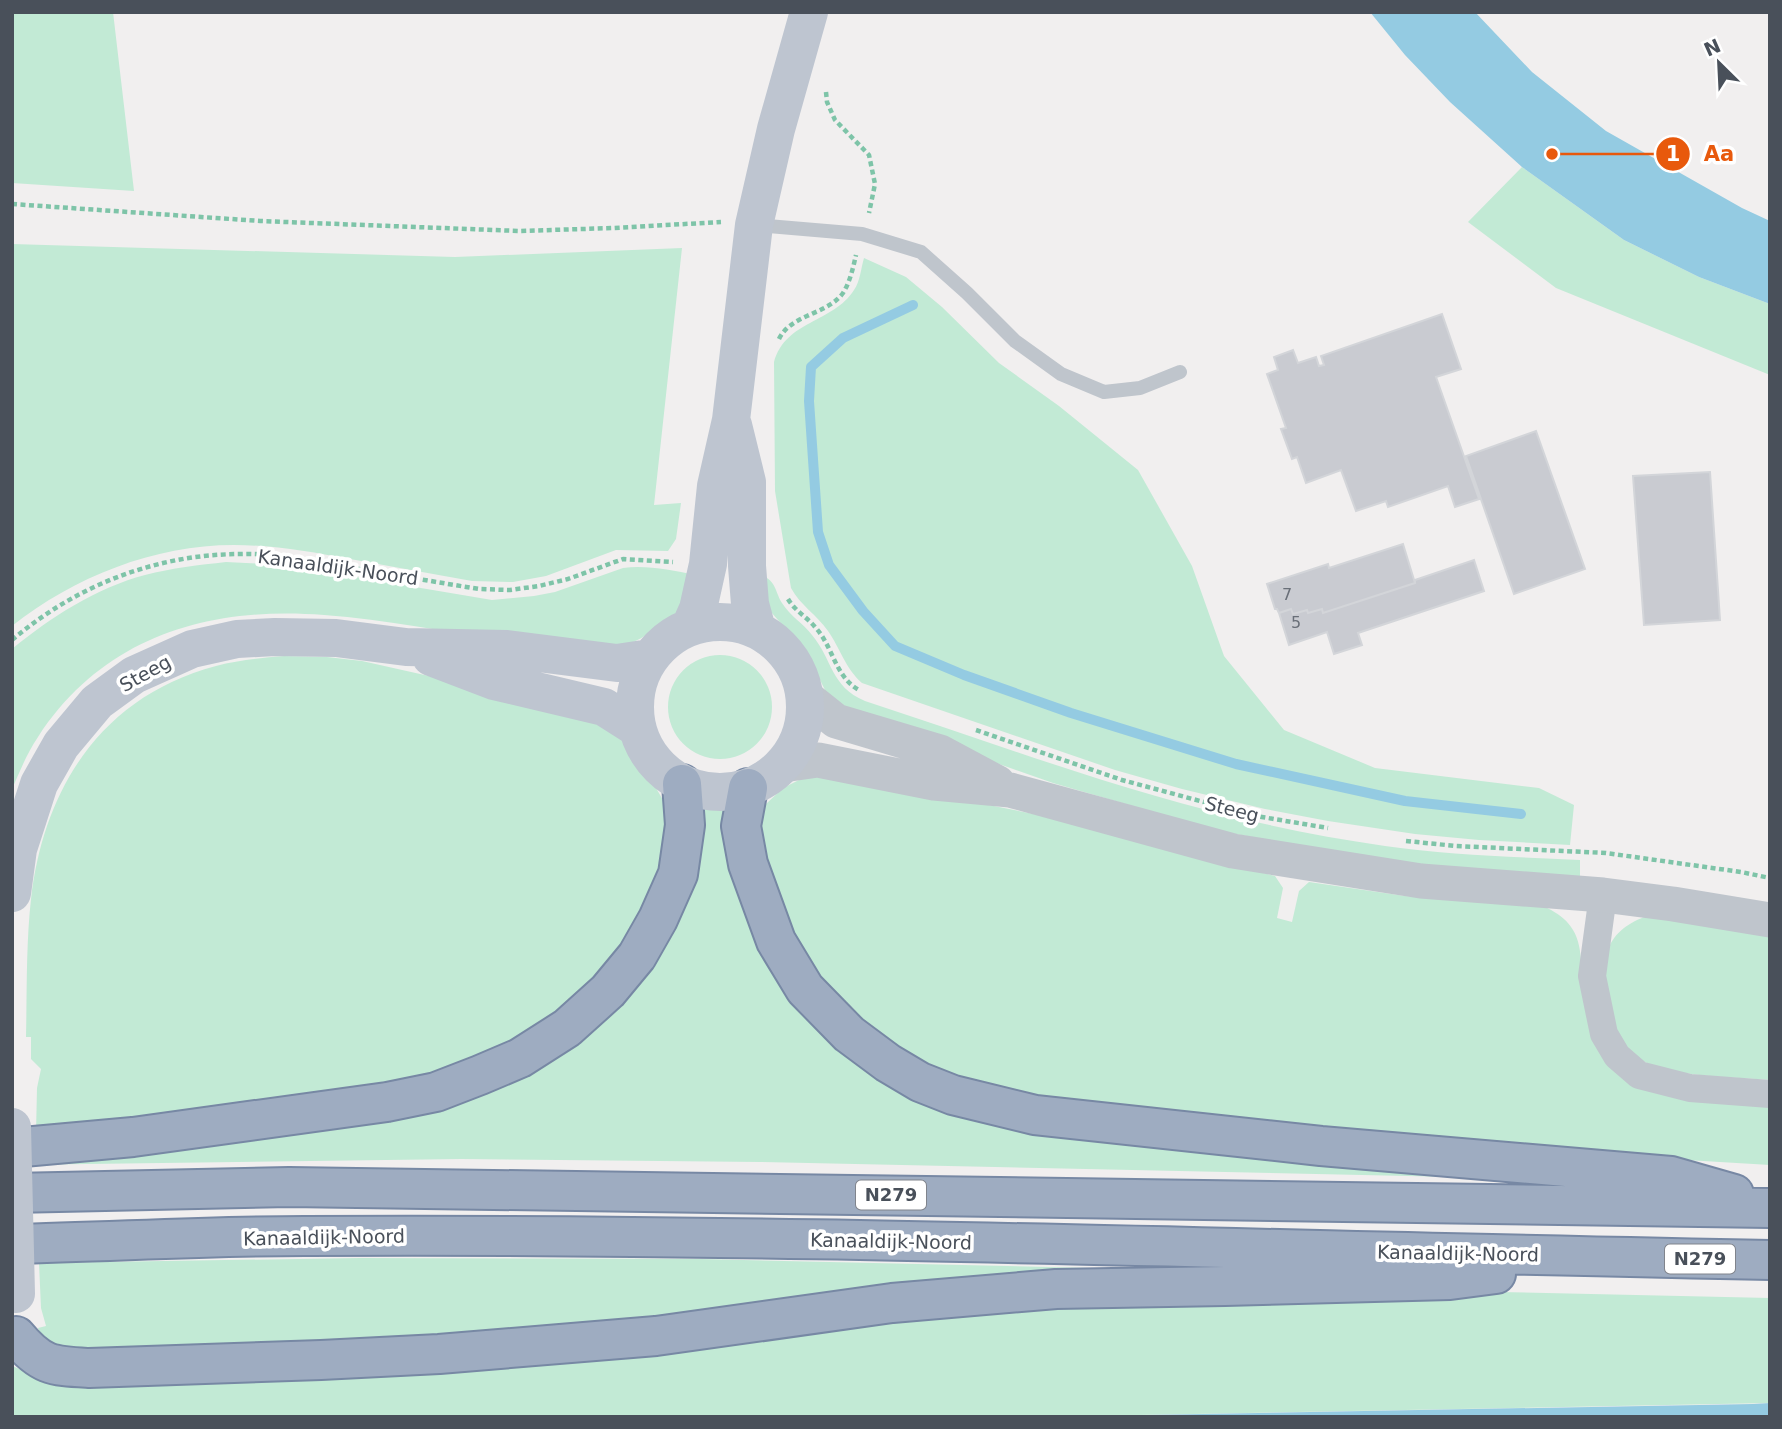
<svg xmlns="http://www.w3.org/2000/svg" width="1782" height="1429" font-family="'DejaVu Sans',sans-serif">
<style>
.green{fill:#c2ead5}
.water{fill:#94cbe2}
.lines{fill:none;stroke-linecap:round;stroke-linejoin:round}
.stream{stroke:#94cbe2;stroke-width:10}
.building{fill:#c9cbd1;stroke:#d3d5d9;stroke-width:2}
.trunk-casing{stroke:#7788a4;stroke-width:42}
.path{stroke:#7ec4a8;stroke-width:4.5;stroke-dasharray:5 3.5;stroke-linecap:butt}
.service{stroke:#bfc5cc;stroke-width:14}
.minor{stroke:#bfc5cc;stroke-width:28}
.tertiary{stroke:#bfc5cc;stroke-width:35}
.secondary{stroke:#bec5d0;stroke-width:38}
.trunk{stroke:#9eacc1;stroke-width:38}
.secondary-bridge{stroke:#bec5d0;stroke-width:38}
.labels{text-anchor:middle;stroke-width:7;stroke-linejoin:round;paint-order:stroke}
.number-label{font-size:16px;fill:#696f78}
.shield{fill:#fff;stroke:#80848c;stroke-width:2}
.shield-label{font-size:18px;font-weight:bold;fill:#49505a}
.street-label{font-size:19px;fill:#49505a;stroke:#fff}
.leader{fill:none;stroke:#e8590c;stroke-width:2.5}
.callout-dot{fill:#e8590c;stroke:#fff;stroke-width:2.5}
.mark-label{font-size:21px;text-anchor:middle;font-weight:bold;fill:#fff}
.callout-label{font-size:21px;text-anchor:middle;font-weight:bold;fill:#e8590c;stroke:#fff;stroke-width:7;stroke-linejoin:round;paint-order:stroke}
</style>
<rect width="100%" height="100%" fill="#f1efef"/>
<path class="green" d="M12,12H113L134,191L12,183Z
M1522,167L1624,240L1699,277L1770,304V375L1556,288L1468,222Z
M12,244L455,257L682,248L654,505L681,503L676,539L668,551L616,550L546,576L513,582L472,581C431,574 391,566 350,559C312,552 273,545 234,545C154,545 74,577 12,626Z
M864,258L906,277L942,307L999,363L1059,406L1138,470L1192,566L1224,656L1284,730L1375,768L1539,788L1574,805L1570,845L1479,840L1415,834L1328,821L1265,809L1182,789L1115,770L862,683C845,668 840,648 828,631C817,615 800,605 791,588L775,491L774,362C786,320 833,323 854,290C860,282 861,268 864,258Z
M226,562L267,564L320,571L492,600L534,596L555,592L623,568C646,565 672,570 695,575C690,585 687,599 680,609C673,620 641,640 628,644C619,647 607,644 597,644C576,643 555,642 533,641C463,637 394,620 324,615C209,606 104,636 38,737C27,753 20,771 12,789V649C51,617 96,588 145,575C172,568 199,565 226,562Z
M765,577C776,582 776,594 782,603C790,616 803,623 812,635C833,660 830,686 865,701C997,744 1128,794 1265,824C1304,833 1345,840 1385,846C1449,855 1515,857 1580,860V877L1423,868L1219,831L1053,783L851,712L827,694L806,652L771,612L766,599Z
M668 707a52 52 0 1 1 104 0a52 52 0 1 1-104 0Z
M284,656L327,657L362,661L496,691L574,709L620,735L636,764L656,788L667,807L672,840L620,957L551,1023L434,1078L36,1133L37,1088L41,1069L31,1059V1037H26C27,991 26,944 31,899C44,786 103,696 216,666C238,660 261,658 284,656Z
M815,776L928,793L1049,817L1275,876L1283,888L1277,918L1292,922L1299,891L1309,882L1405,896L1543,906C1590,927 1578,957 1584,999C1587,1016 1595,1034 1601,1051L1770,1103V1165L1519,1150L986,1092L884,1044L806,967L758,843L761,815L766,804L783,788L803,778Z
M704,805L728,807L743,894L897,1081L1500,1178L760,1162L461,1159L12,1165L548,1056L700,832Z
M1647,916L1770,934V1080C1737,1077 1670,1077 1643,1061C1633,1055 1623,1045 1618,1034C1610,1014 1600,970 1608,950C1614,932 1630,922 1647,916Z
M360,1258L702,1259L1135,1269L641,1325L87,1355C69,1350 44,1347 38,1328L46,1326L41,1308L39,1263Z
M1498,1292L1770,1298V1403L1036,1417H12V1366L25,1371L909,1313Z"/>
<path class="water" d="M1370,12H1475L1532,72L1606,131L1742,208L1770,221V304L1699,277L1624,240L1522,167L1450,102L1405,55Z
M1770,1403V1417H1036L1753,1404Z"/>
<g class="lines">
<path class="stream" d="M913,305L843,338L811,367L809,401L818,532L829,565L863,611L895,646L964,675L1071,713L1236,764L1405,801L1521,814"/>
</g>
<path class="building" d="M1442,314L1461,369L1436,377L1479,499L1455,507L1448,486L1388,507L1386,501L1356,511L1341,470L1306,483L1297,457L1292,459L1281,429L1286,428L1267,374L1278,370L1274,357L1293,350L1298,363L1316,357L1319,366L1324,365L1321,356Z
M1536,431L1585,569L1514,594L1466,456Z
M1710,472L1720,620L1644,625L1633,476Z
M1403,544L1415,583L1323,613L1322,609L1308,613L1307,610L1293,614L1291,609L1279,613L1277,609H1275L1267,584L1328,564L1329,568Z
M1474,560L1484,591L1358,633L1362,645L1334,654L1327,632L1289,645L1279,613L1291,609L1293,614L1307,610L1308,613L1322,609L1323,613L1415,583V580Z"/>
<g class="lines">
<g class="trunk-casing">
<path id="trunk" d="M748,788L741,826L748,864L776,941L805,989L849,1034L888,1063L920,1082L953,1095L1035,1115L1321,1146L1671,1176L1734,1194
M12,1148L133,1137L387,1102L436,1092L480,1075L520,1058L567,1028L608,991L637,956L658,919L678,874L685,825L682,784
M12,1193L289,1187L1770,1208
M12,1244C109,1242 207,1236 304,1236C792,1233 1281,1251 1770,1260
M12,1342L16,1336C41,1366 52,1366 89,1368L321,1360L439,1354L656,1336L892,1303L1056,1289L1225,1286L1450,1280L1496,1274"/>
</g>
<path class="path" d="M826,92L827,102L835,120L869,155L875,184L869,213
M12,204L260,221L520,231L613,228L721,222
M779,339C791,314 827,315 843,293C850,282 853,268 856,255
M788,599C795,611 807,617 815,627C833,646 835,677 859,690
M12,640C77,585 156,554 242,554C277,553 312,561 347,567C391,574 435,582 479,589L510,590L539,586L568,579L623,559L673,562
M976,730L1122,780L1256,816L1328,828
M1406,841L1456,846L1606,853L1741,872L1770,878"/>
<path class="service" d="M755,225L862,234L921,252L967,293L1015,341L1061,374L1104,392L1140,388L1180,372"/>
<path class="minor" d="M1603,895L1592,976L1604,1034L1617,1056L1639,1075L1690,1088L1770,1094"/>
<path class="tertiary" d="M806,697L836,721L940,752L998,783
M783,765L818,760L934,783L1010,790L1233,851L1421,881L1603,895L1673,904L1770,920"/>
<path class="secondary" d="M733,425L747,482V566L750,604L757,630
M635 707a85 85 0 1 1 170 0a85 85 0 1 1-170 0Z
M690,627L698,609L708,564L716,486L731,420L754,225L776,129L809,12
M431,657L494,681L604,707L637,728
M12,893L18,849L39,784L61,745L97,702L134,675L192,649L237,639L275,637L336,638L406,647L507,649L617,663L650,658"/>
<use href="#trunk" class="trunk"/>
<path class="secondary-bridge" d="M12,1127L16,1294"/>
</g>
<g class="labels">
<g class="number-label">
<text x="1287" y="600">7</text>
<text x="1296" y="628">5</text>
</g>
<g class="shield">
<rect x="856" y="1180.5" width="70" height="29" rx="5"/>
<rect x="1665" y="1244.5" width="70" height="29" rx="5"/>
</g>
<g class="shield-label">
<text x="891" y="1201">N279</text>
<text x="1700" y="1265">N279</text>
</g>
<g class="street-label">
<text transform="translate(338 567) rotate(8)" y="7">Kanaaldijk-Noord</text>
<text transform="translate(145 673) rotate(-29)" y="7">Steeg</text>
<text transform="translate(1232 809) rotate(14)" y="7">Steeg</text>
<text transform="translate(324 1237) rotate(-1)" y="7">Kanaaldijk-Noord</text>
<text transform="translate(891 1241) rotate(1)" y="7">Kanaaldijk-Noord</text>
<text transform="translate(1458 1253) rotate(1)" y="7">Kanaaldijk-Noord</text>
</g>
</g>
<path class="leader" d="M1552 154L1673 154"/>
<g class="callout-dot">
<circle cx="1552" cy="154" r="7"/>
<circle cx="1673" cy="154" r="18"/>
</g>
<g class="mark-label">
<text x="1673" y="161">1</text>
</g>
<g class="callout-label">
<text x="1719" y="161">Aa</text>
</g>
<rect width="1782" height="1429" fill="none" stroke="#49505a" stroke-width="28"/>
<g transform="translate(1719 63) rotate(336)" stroke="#ffffff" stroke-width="5" paint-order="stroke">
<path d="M0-5L12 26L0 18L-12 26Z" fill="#49505a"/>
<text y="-10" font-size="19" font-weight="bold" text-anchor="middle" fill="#49505a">N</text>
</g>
</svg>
